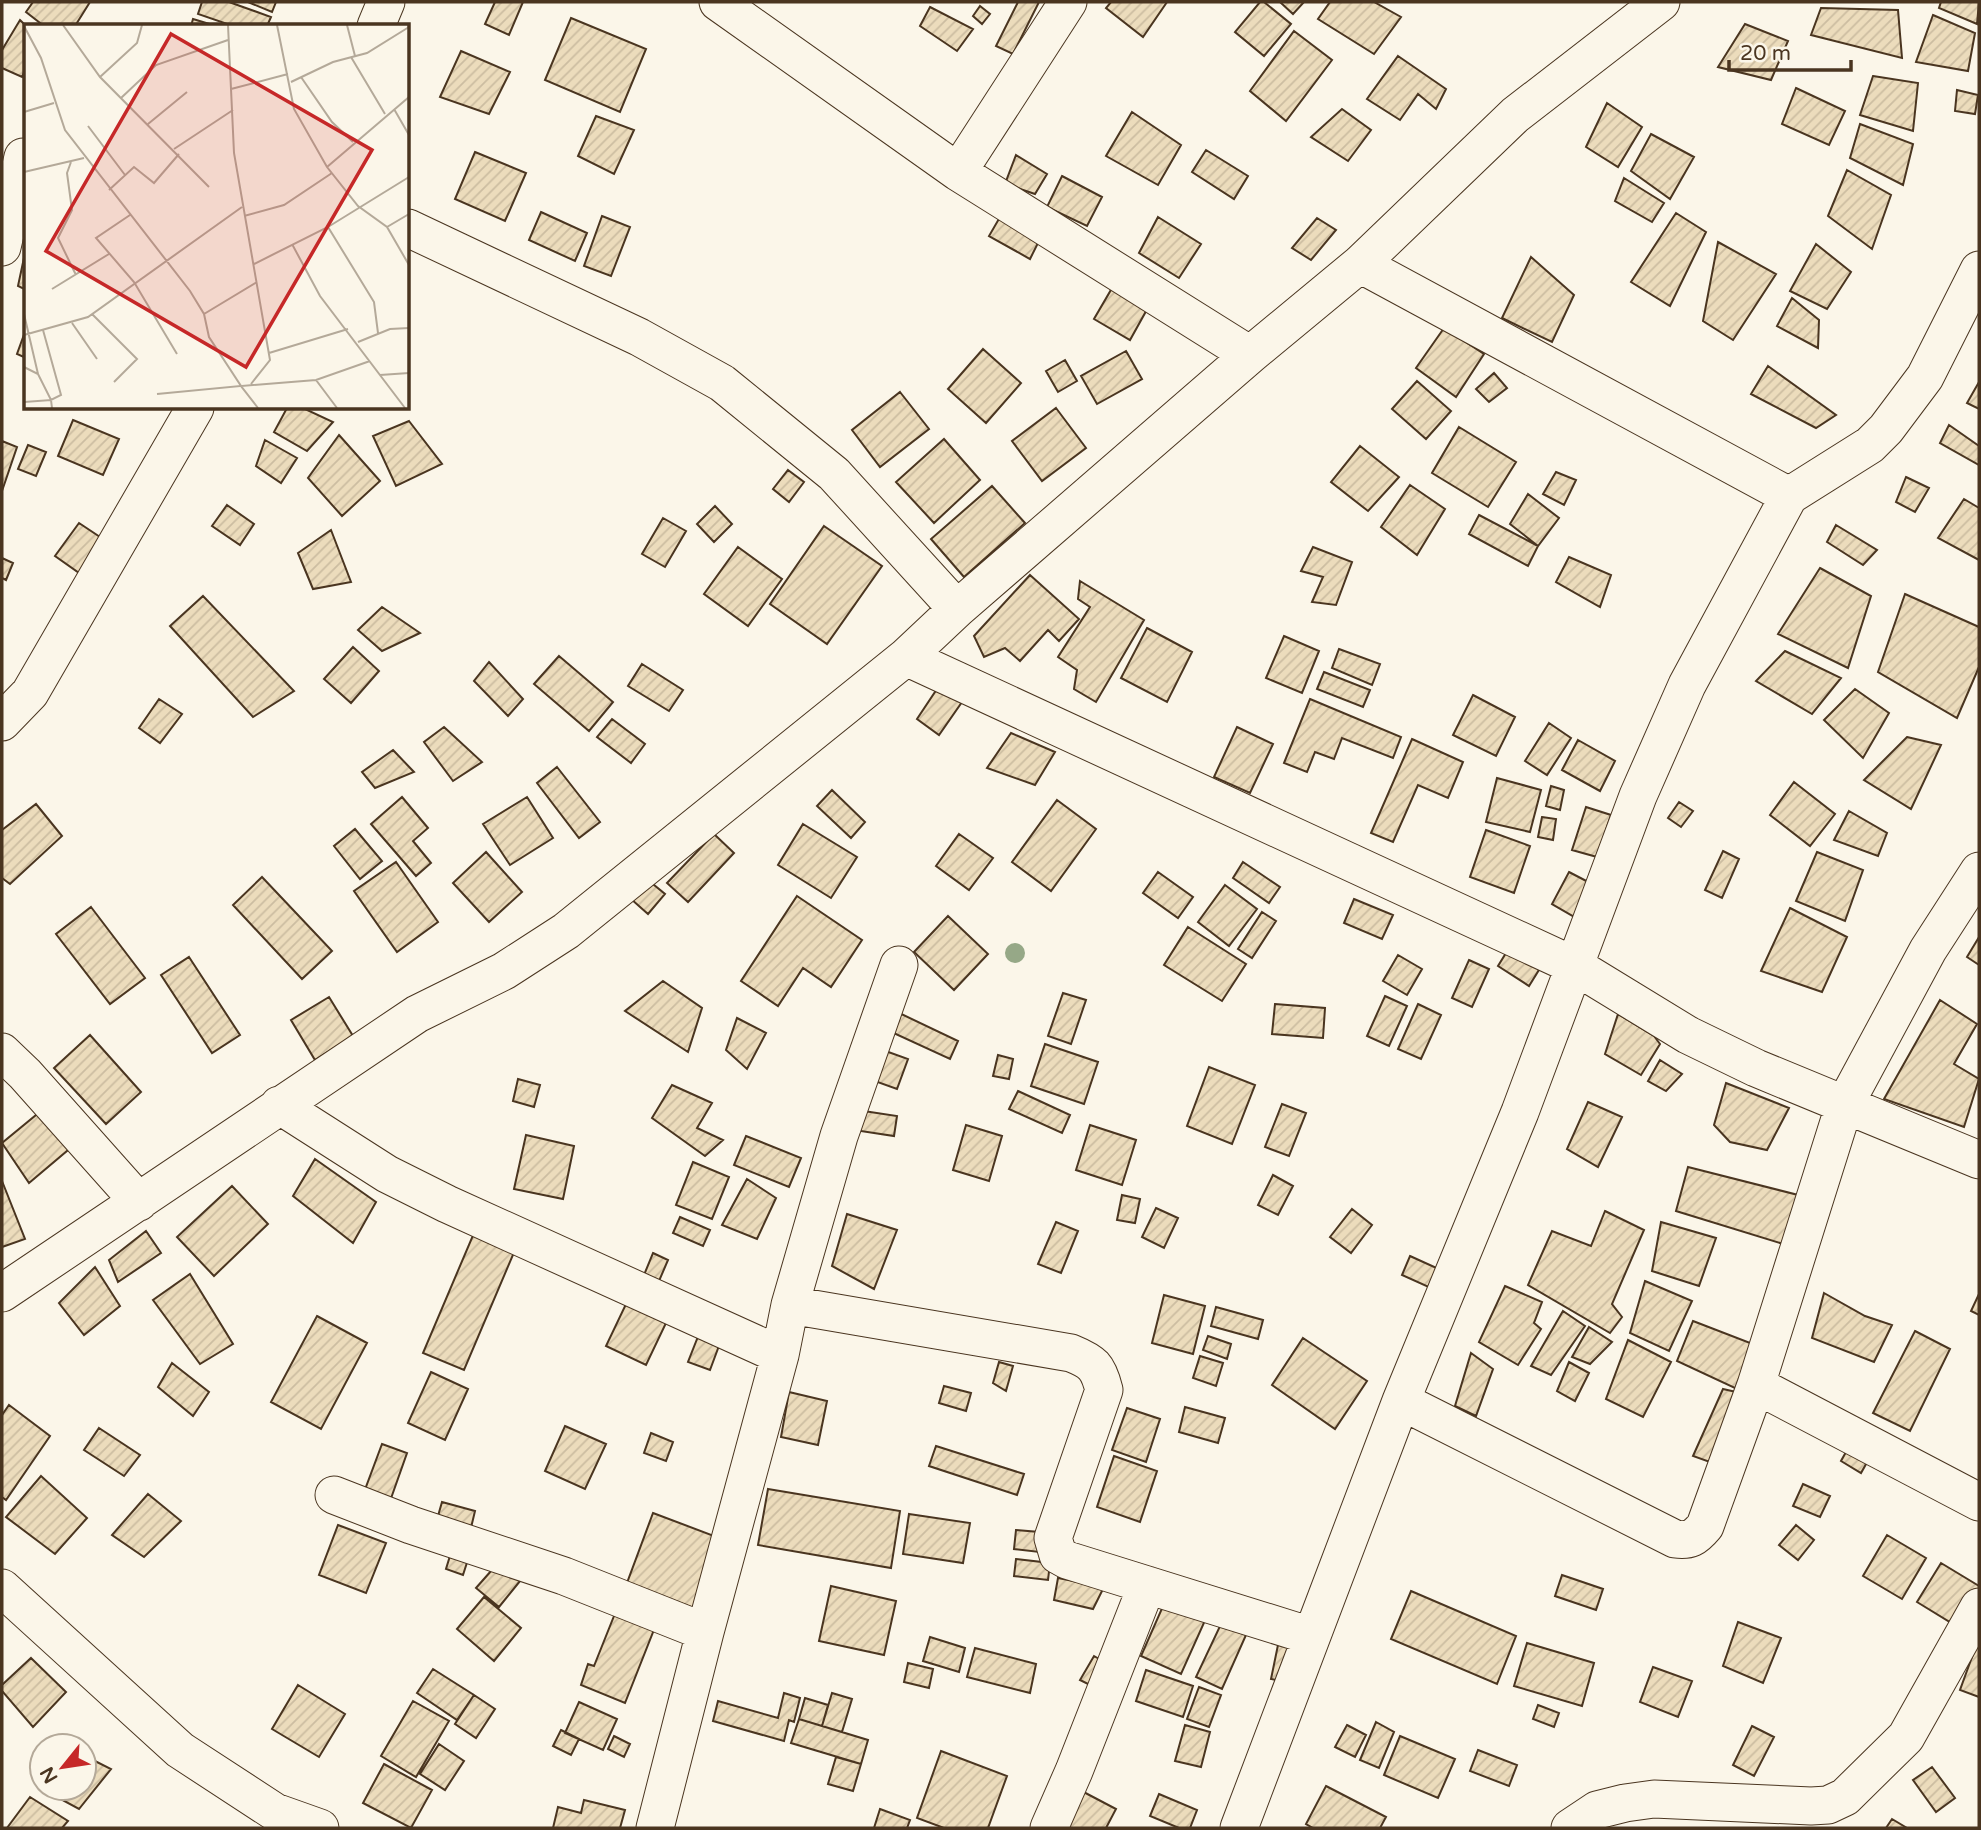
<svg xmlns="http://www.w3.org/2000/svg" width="1981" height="1830" font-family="'Varela Round',sans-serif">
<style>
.building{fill:url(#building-hatch);stroke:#4a3520;stroke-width:2}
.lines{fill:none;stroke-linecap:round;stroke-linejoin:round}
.street-casing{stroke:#4a3520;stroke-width:39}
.street{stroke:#fbf6e9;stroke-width:37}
.tree{fill:#96a887}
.inset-road{fill:none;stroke:#b4a999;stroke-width:2}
.view{fill:#c62828;fill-opacity:0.15;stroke:#c62828;stroke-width:3.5}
.inset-edge{fill:none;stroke:#4a3520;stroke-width:3.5}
</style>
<defs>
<pattern id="building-hatch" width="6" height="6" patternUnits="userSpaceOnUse" patternTransform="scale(1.75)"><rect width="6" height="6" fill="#ecdcbc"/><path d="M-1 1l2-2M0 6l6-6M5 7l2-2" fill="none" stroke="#ccbda1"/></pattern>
</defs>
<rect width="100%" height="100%" fill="#fbf6e9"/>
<path class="building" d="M33,2H90L75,26H44L26,12Z
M202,2H229L271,17L267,26H233L198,14Z
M248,2H276L272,12Z
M495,2H523L509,35L485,24Z
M1018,2H1039L1013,54L996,46Z
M1111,2H1167L1143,37L1106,8Z
M1260,2H1264L1291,24L1264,56L1235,32Z
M1280,2H1304L1293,14Z
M1330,2H1374L1401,17L1374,54L1318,19Z
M1941,2H1979L1977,24L1939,8Z
M980,6L990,14L982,24L973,16Z
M930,7L973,29L957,51L920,26Z
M1821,8L1898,10L1902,58L1811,35Z
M1933,15L1975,33L1968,71L1916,62Z
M571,18L646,49L620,112L545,80Z
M193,19L216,26H191Z
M20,20L26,26V68L22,77L2,68V50Z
M1745,24L1788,41L1771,80L1718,67Z
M1294,31L1332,60L1286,121L1250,91Z
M461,51L510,72L489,114L440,97Z
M1398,56L1446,89L1436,109L1418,94L1400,120L1367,99Z
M1873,76L1918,83L1913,131L1860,115Z
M1796,88L1845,111L1829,145L1782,124Z
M1957,90L1978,95L1975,114L1955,111Z
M1607,103L1642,127L1618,167L1586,147Z
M1342,109L1371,130L1348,161L1311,137Z
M1132,112L1181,145L1158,185L1106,156Z
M596,116L634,130L614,174L578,156Z
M1860,124L1913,144L1903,185L1850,158Z
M1651,134L1694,157L1670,199L1631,171Z
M1206,150L1248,176L1234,199L1192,172Z
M475,152L526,173L505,221L455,199Z
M1016,155L1047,174L1035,194L1005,184Z
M1847,170L1891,195L1872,249L1828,216Z
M1062,176L1102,197L1087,226L1047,207Z
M1624,178L1664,203L1652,222L1615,201Z
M541,212L587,233L575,261L529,240Z
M1676,213L1706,232L1670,306L1631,282Z
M602,216L630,227L611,276L584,266Z
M1000,217L1040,239L1030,259L989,236Z
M1158,217L1201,244L1179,278L1139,253Z
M1317,218L1336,230L1311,260L1292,248Z
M1718,242L1776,274L1733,340L1703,321Z
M1816,244L1851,272L1827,309L1790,291Z
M25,253H26V290L18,286Z
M1531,257L1574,295L1552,342L1502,318Z
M1115,283L1150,304L1130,340L1094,319Z
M1792,298L1819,320L1818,348L1777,326Z
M1444,328L1484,354L1456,397L1416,368Z
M26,329V358L17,354Z
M983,349L1021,383L986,423L948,389Z
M1126,351L1142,379L1097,404L1081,376Z
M1065,360L1077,381L1058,392L1046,371Z
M1768,366L1836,415L1816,428L1751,394Z
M1494,373L1507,388L1489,402L1476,389Z
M1417,381L1451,411L1426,439L1392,409Z
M1979,382V409L1967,403Z
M900,392L929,429L880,467L852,430Z
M287,408H303L333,422L307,451L274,432Z
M1056,408L1086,448L1042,481L1012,441Z
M73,420L119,439L103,475L58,456Z
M409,421L442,464L396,486L373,436Z
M1949,425L1979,446V465L1940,443Z
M1459,427L1516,462L1488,507L1432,473Z
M339,435L380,481L342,516L308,478Z
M944,439L980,480L934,523L896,482Z
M265,440L297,458L281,483L256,466Z
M2,441L17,447L2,491Z
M28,445L46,452L36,476L18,469Z
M1360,446L1399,477L1368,511L1331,482Z
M788,470L804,482L789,502L773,489Z
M1556,472L1576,480L1564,505L1543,494Z
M1906,477L1929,488L1915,512L1896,502Z
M1410,485L1445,509L1417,555L1381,527Z
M992,486L1025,523L964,577L931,539Z
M1528,494L1559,518L1538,546L1510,524Z
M1964,499L1979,508V560L1938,538Z
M227,505L254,524L240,545L212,526Z
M715,506L732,524L714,542L697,524Z
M1479,515L1538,546L1528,566L1469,534Z
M663,518L686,531L665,567L642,554Z
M79,523L106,541L82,575L55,556Z
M1836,525L1877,550L1863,565L1827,542Z
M824,526L882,566L827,644L770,604Z
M331,530L351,582L313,589L298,553Z
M738,547L782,579L748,626L704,594Z
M1313,547L1352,562L1336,605L1312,602L1323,577L1301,571Z
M1569,557L1611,575L1600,607L1556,582Z
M2,558L13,563L6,580L2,578Z
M1820,568L1871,596L1848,668L1778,634Z
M1030,575L1079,619L1059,641L1048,630L1020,661L1005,648L984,657L974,636Z
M1080,581L1144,620L1096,702L1074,689L1077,670L1058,657L1090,607L1078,599Z
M1905,594L1979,627V667L1957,718L1878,672Z
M203,596L294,691L253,717L170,626Z
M382,607L420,633L382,651L358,630Z
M1147,628L1192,652L1167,702L1121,678Z
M1284,636L1319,651L1302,693L1266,678Z
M353,647L379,671L351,703L324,679Z
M1339,649L1380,664L1372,685L1332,668Z
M1785,651L1841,678L1812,714L1756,681Z
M559,656L613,702L589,731L534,684Z
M489,662L523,699L508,716L474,681Z
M642,664L683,690L669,711L628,686Z
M1324,672L1370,690L1363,707L1317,689Z
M939,686L962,702L939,735L917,719Z
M1855,689L1889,713L1863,758L1824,720Z
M1473,695L1515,717L1496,756L1453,735Z
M159,699L182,714L160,743L139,728Z
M1310,699L1401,737L1393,758L1342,738L1334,759L1315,752L1307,772L1284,763Z
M612,719L645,744L631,763L597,737Z
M1549,723L1571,738L1547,775L1525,761Z
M444,727L482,762L453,781L424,742Z
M1237,727L1273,744L1250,793L1214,777Z
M1011,733L1055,752L1035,785L987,768Z
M1907,737L1941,745L1911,809L1864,780Z
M1412,739L1463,762L1448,798L1418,785L1393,842L1371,833Z
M1578,740L1615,761L1600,791L1562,770Z
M393,750L414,772L375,788L362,772Z
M557,767L600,822L579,838L537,783Z
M1497,778L1541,790L1530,832L1486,822Z
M1794,782L1835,814L1810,846L1770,815Z
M1551,786L1564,790L1560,810L1546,806Z
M832,790L865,822L851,838L817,806Z
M402,797L428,828L413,841L431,863L416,876L371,824Z
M527,797L553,838L510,865L483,824Z
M1057,800L1096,829L1051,891L1012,862Z
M1679,802L1693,811L1681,827L1668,818Z
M36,804L62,836L10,884L2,878V830Z
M1586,807L1611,815L1597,857L1572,850Z
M1849,811L1887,833L1878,856L1834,840Z
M1542,817L1556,819L1553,840L1538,837Z
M803,824L857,857L831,898L778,865Z
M355,829L382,861L360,879L334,846Z
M1486,830L1530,846L1514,893L1470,877Z
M714,834L734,853L688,902L667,883Z
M959,834L993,858L969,890L936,866Z
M1723,851L1739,859L1722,898L1705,890Z
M486,852L522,892L489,922L453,883Z
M1817,852L1863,870L1845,921L1796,901Z
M396,862L438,922L397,952L354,891Z
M1243,862L1280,887L1269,903L1233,878Z
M1158,872L1193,897L1178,918L1143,893Z
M1569,872L1596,886L1578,919L1552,904Z
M262,877L332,951L302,979L233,905Z
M648,880L665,894L648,914L631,899Z
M1225,885L1257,909L1229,946L1198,922Z
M797,896L862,940L831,987L803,968L778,1006L741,981Z
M1354,899L1393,915L1382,939L1344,923Z
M91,907L145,978L110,1004L56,934Z
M1790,908L1847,937L1822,992L1761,971Z
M1262,912L1276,921L1252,958L1238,949Z
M948,916L988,954L954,990L914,952Z
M1188,927L1246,964L1222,1001L1164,965Z
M1979,937V965L1967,957Z
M1511,945L1542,965L1529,986L1498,966Z
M1398,955L1422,969L1407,995L1383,981Z
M189,957L240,1035L212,1053L161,975Z
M1469,960L1489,969L1472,1007L1452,998Z
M663,981L702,1008L688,1052L625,1011Z
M1063,993L1086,1000L1071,1044L1048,1036Z
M1385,996L1407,1006L1389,1046L1367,1036Z
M329,997L353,1036L315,1060L291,1020Z
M1940,1000L1977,1024L1954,1064L1979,1079L1964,1127L1884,1099Z
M1275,1004L1325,1008L1323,1038L1272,1034Z
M1418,1004L1441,1015L1421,1059L1398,1049Z
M895,1011L958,1041L950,1059L887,1030Z
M1618,1014L1654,1036L1660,1044L1641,1075L1605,1054Z
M737,1018L766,1033L747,1069L726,1050Z
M90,1035L141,1092L106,1124L54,1068Z
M1045,1044L1098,1062L1084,1104L1031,1086Z
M880,1049L908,1059L897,1089L869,1079Z
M998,1055L1013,1059L1009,1079L993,1076Z
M1660,1060L1682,1074L1666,1091L1648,1081Z
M1209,1067L1255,1085L1232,1144L1187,1126Z
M518,1079L540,1085L534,1107L513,1101Z
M1726,1083L1789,1108L1767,1150L1730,1142L1714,1125Z
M672,1085L712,1103L697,1128L723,1140L705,1156L652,1118Z
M1018,1091L1070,1115L1062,1133L1009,1109Z
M1588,1102L1622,1117L1598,1167L1567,1149Z
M1282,1104L1306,1113L1289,1156L1265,1147Z
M47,1106L74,1145L29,1183L2,1143Z
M857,1110L897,1116L894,1136L854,1130Z
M966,1125L1002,1136L989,1181L953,1170Z
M1090,1125L1136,1140L1122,1185L1076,1170Z
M526,1135L574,1146L563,1199L514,1189Z
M746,1136L801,1158L789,1187L734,1165Z
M315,1159L376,1202L353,1243L293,1196Z
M693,1162L729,1177L712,1219L676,1205Z
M1688,1167L1810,1198L1793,1247L1676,1211Z
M1273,1175L1293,1186L1278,1215L1258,1205Z
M747,1179L776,1198L757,1239L722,1225Z
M2,1181L25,1239L2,1247Z
M232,1186L268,1224L214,1276L177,1237Z
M1122,1195L1140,1199L1135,1223L1117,1220Z
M1156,1208L1178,1218L1164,1248L1142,1237Z
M1352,1209L1372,1225L1351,1253L1330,1237Z
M1605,1211L1644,1230L1612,1304L1622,1317L1610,1333L1528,1285L1552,1231L1591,1246Z
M847,1214L897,1230L874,1289L832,1266Z
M680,1217L710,1230L703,1246L673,1233Z
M1056,1222L1078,1231L1061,1273L1038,1264Z
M1661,1222L1716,1238L1699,1286L1652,1271Z
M146,1231L161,1253L118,1282L109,1260Z
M474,1233L515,1250L464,1370L423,1353Z
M653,1253L668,1260L659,1281L644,1275Z
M1410,1256L1441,1270L1433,1289L1402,1275Z
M95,1267L120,1306L84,1335L59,1303Z
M190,1274L233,1344L200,1364L153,1300Z
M1645,1281L1692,1301L1669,1351L1630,1333Z
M1505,1286L1542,1302L1534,1323L1541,1329L1518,1365L1479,1342Z
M1824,1293L1865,1316L1892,1325L1874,1362L1812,1338Z
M1979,1294V1315L1971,1311Z
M1164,1295L1205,1306L1193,1354L1152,1343Z
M626,1304L666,1323L646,1365L606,1346Z
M1216,1307L1263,1320L1258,1339L1211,1326Z
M1563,1311L1585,1326L1551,1375L1531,1366Z
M317,1316L367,1343L321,1429L271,1402Z
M1693,1321L1758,1346L1737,1389L1677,1361Z
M1589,1327L1612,1342L1590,1364L1572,1357Z
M1915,1331L1950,1349L1910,1431L1873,1413Z
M699,1334L720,1343L710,1370L688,1362Z
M1208,1336L1231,1344L1227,1359L1203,1350Z
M1303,1338L1367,1381L1335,1429L1272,1385Z
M1628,1340L1671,1362L1643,1417L1606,1399Z
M1471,1353L1493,1369L1476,1416L1455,1406Z
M1200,1356L1223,1363L1216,1386L1193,1378Z
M999,1362L1013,1366L1006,1391L993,1383Z
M1569,1362L1589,1373L1575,1401L1557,1391Z
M172,1363L209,1392L193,1416L158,1387Z
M431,1372L468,1389L445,1440L408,1423Z
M944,1386L971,1393L966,1411L939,1403Z
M1723,1389L1745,1394L1721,1466L1693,1456Z
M789,1392L827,1401L818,1445L781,1437Z
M9,1405L50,1436L6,1500L2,1497V1415Z
M1185,1407L1225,1418L1218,1443L1179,1432Z
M1127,1408L1160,1419L1146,1462L1112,1450Z
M565,1426L606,1444L585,1489L545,1471Z
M99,1428L140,1455L124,1476L84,1450Z
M651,1433L673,1442L666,1461L644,1453Z
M1855,1436L1875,1448L1861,1473L1841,1461Z
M382,1444L407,1453L389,1504L363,1495Z
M936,1446L1024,1474L1017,1495L929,1466Z
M1114,1456L1157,1471L1140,1522L1097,1507Z
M41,1476L87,1518L55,1554L6,1517Z
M1803,1484L1830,1496L1820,1517L1793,1506Z
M768,1489L900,1511L891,1568L758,1545Z
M148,1494L181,1521L144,1557L112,1535Z
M442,1502L475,1511L470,1532L436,1523Z
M653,1513L722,1539L696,1609L627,1583Z
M909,1514L970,1523L963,1563L903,1554Z
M338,1525L386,1543L366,1593L319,1575Z
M1796,1525L1814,1540L1798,1560L1779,1545Z
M1016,1530L1051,1533L1048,1553L1014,1549Z
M1887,1535L1926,1558L1902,1599L1863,1576Z
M453,1546L470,1553L463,1575L446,1569Z
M1016,1559L1050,1563L1048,1580L1014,1576Z
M499,1562L520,1581L499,1607L476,1588Z
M1941,1563L1979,1586V1591L1958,1627L1917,1602Z
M1562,1575L1603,1589L1596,1610L1555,1596Z
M1058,1578L1104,1587L1093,1609L1054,1600Z
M831,1586L896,1601L884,1655L819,1641Z
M1411,1591L1516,1636L1497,1684L1391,1639Z
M484,1597L521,1628L494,1661L457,1629Z
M1167,1597L1207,1616L1181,1674L1141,1656Z
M618,1606L657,1622L625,1703L581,1685L588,1664L594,1666Z
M1738,1622L1781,1638L1763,1683L1723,1666Z
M1221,1624L1246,1635L1222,1689L1196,1677Z
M930,1637L965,1648L959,1672L923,1661Z
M1279,1640L1295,1644L1286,1682L1271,1679Z
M1527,1643L1594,1663L1582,1706L1514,1686Z
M1976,1646L1979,1647V1697L1960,1690Z
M975,1648L1036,1664L1030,1693L967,1677Z
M1094,1656L1106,1663L1092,1686L1080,1680Z
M31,1658L66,1692L33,1727L2,1691V1685Z
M908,1663L933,1669L929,1688L904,1682Z
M1653,1667L1692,1681L1678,1717L1640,1702Z
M433,1669L474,1695L457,1720L417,1693Z
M1146,1670L1193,1686L1183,1717L1136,1701Z
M298,1685L345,1714L319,1757L272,1729Z
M1199,1687L1221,1695L1209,1727L1187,1719Z
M784,1693L800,1698L794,1722L789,1720L784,1741L713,1721L718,1701L778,1718Z
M832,1693L852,1699L842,1732L822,1726Z
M474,1695L495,1709L476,1738L455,1724Z
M805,1698L828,1705L822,1726L799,1719Z
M413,1701L449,1721L416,1777L381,1756Z
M579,1702L617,1719L603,1750L565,1733Z
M1538,1705L1559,1713L1554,1727L1533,1719Z
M799,1719L868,1740L861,1764L791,1743Z
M1376,1722L1394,1732L1379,1768L1360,1760Z
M1185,1725L1210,1732L1201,1767L1175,1761Z
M1347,1725L1366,1735L1355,1757L1335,1747Z
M1752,1726L1774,1737L1754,1776L1733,1765Z
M561,1730L579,1739L571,1755L553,1746Z
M614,1736L630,1744L624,1757L608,1749Z
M1400,1736L1455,1759L1438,1798L1384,1775Z
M439,1744L464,1761L445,1790L420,1774Z
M1478,1750L1517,1765L1509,1786L1470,1771Z
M941,1751L1007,1776L988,1828H944L917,1818Z
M836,1757L861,1764L853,1791L828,1784Z
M91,1759L111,1769L79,1809L55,1796L63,1788H84V1766Z
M384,1764L432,1790L411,1828L363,1803Z
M1932,1767L1955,1798L1936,1812L1913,1780Z
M1326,1786L1386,1817L1380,1828H1313L1306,1824Z
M1076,1788L1116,1809L1106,1828H1055Z
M1159,1794L1197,1810L1190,1828H1179L1150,1816Z
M30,1797L68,1821L62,1828H7Z
M584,1800L625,1810L620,1828H553L558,1807L581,1813Z
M880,1809L910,1820L907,1828H874Z
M1892,1819L1907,1828H1886Z"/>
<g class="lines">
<g class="street-casing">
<path id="street" d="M718,2L958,172L1250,355
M376,26L386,2
M958,172L1068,2
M408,228L639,337L722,383L834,474L957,609
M2,247L23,157
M1360,264L1789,496
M906,657L1575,966L1688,1035L1756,1068L1979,1160
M2,722L30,693L195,408
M2,1052L25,1074L139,1202
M279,1105L387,1174L447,1204L780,1355
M2,1293L417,1014L504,971L566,931L906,657L957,609L1250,355L1360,264L1515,115L1661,2
M790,1305L1071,1353C1093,1362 1098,1366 1104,1390L1053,1538L1058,1555L1067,1560L1311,1636
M1756,1385L1979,1502
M1401,1401L1675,1539C1690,1541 1695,1538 1705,1526L1756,1385L1844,1106L1928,950L1979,871
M334,1495L411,1525L564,1576L705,1632
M2,1588L180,1750L275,1812L320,1828
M655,1828L705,1632L780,1355L790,1305L839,1136L899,965
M1049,1828L1074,1771L1147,1585
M1239,1828L1401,1401L1520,1112L1638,796L1687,685L1789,496L1870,445L1886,429L1925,377L1979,270
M1570,1828L1597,1810L1625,1803L1654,1799L1811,1806L1828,1805L1845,1797L1906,1737L1979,1607"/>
</g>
<use href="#street" class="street"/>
</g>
<circle class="tree" cx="1015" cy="953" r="10"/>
<g transform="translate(24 24)">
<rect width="385" height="385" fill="#fbf6e9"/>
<path class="inset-road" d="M39,1L76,53L185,163M204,1L210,129L246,336L227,360M253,1L270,85L303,143L334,182L363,203L385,241M323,1L331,32M0,2L17,34L41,106L166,267L180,290L185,313L217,362L133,370M327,33L361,90M76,53L113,19L118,1M277,53L308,98L329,118M267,58L309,38L343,29L385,3M207,65L264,50M97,74L132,41L204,16M370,85L385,111M0,88L30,79M124,100L163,68M64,102L101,151M150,125L209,86M47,138L43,149L48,186L34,214L52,251M303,143L385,73M0,148L60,134M85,166L110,143L130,159L155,130M106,191L72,214L110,258L153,330M220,192L260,181L308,149M304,203L350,278L354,309M363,203L385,190M268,220L296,272L381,384M230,240L304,203L385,153M28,265L85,230M0,290L14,350M68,290L113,335L90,358M180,290L233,258M48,299L73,335M0,311L64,293L218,183M334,318L366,305L385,304M245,329L324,305M0,343L14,350L27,376L37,371L19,306M356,351L385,349M292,356L313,384M0,378L27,376L28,384M234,384L217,362L292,356L346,337"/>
<path class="view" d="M147,10L348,126L222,343L22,227Z"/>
<rect width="385" height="385" class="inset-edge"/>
</g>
<rect width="1981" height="1830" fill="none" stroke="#4a3520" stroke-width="7"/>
<g transform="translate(63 1767) rotate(240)"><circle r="33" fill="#fbf6e9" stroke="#b4a999" stroke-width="2"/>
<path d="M0-5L12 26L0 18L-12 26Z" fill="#c62828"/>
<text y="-10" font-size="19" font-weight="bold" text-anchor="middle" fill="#4a3520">N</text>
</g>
<path d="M1729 60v10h122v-10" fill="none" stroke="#4a3520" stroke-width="3.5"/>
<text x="1740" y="60" font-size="21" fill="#4a3520" stroke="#fbf6e9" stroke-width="5" paint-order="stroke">20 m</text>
</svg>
